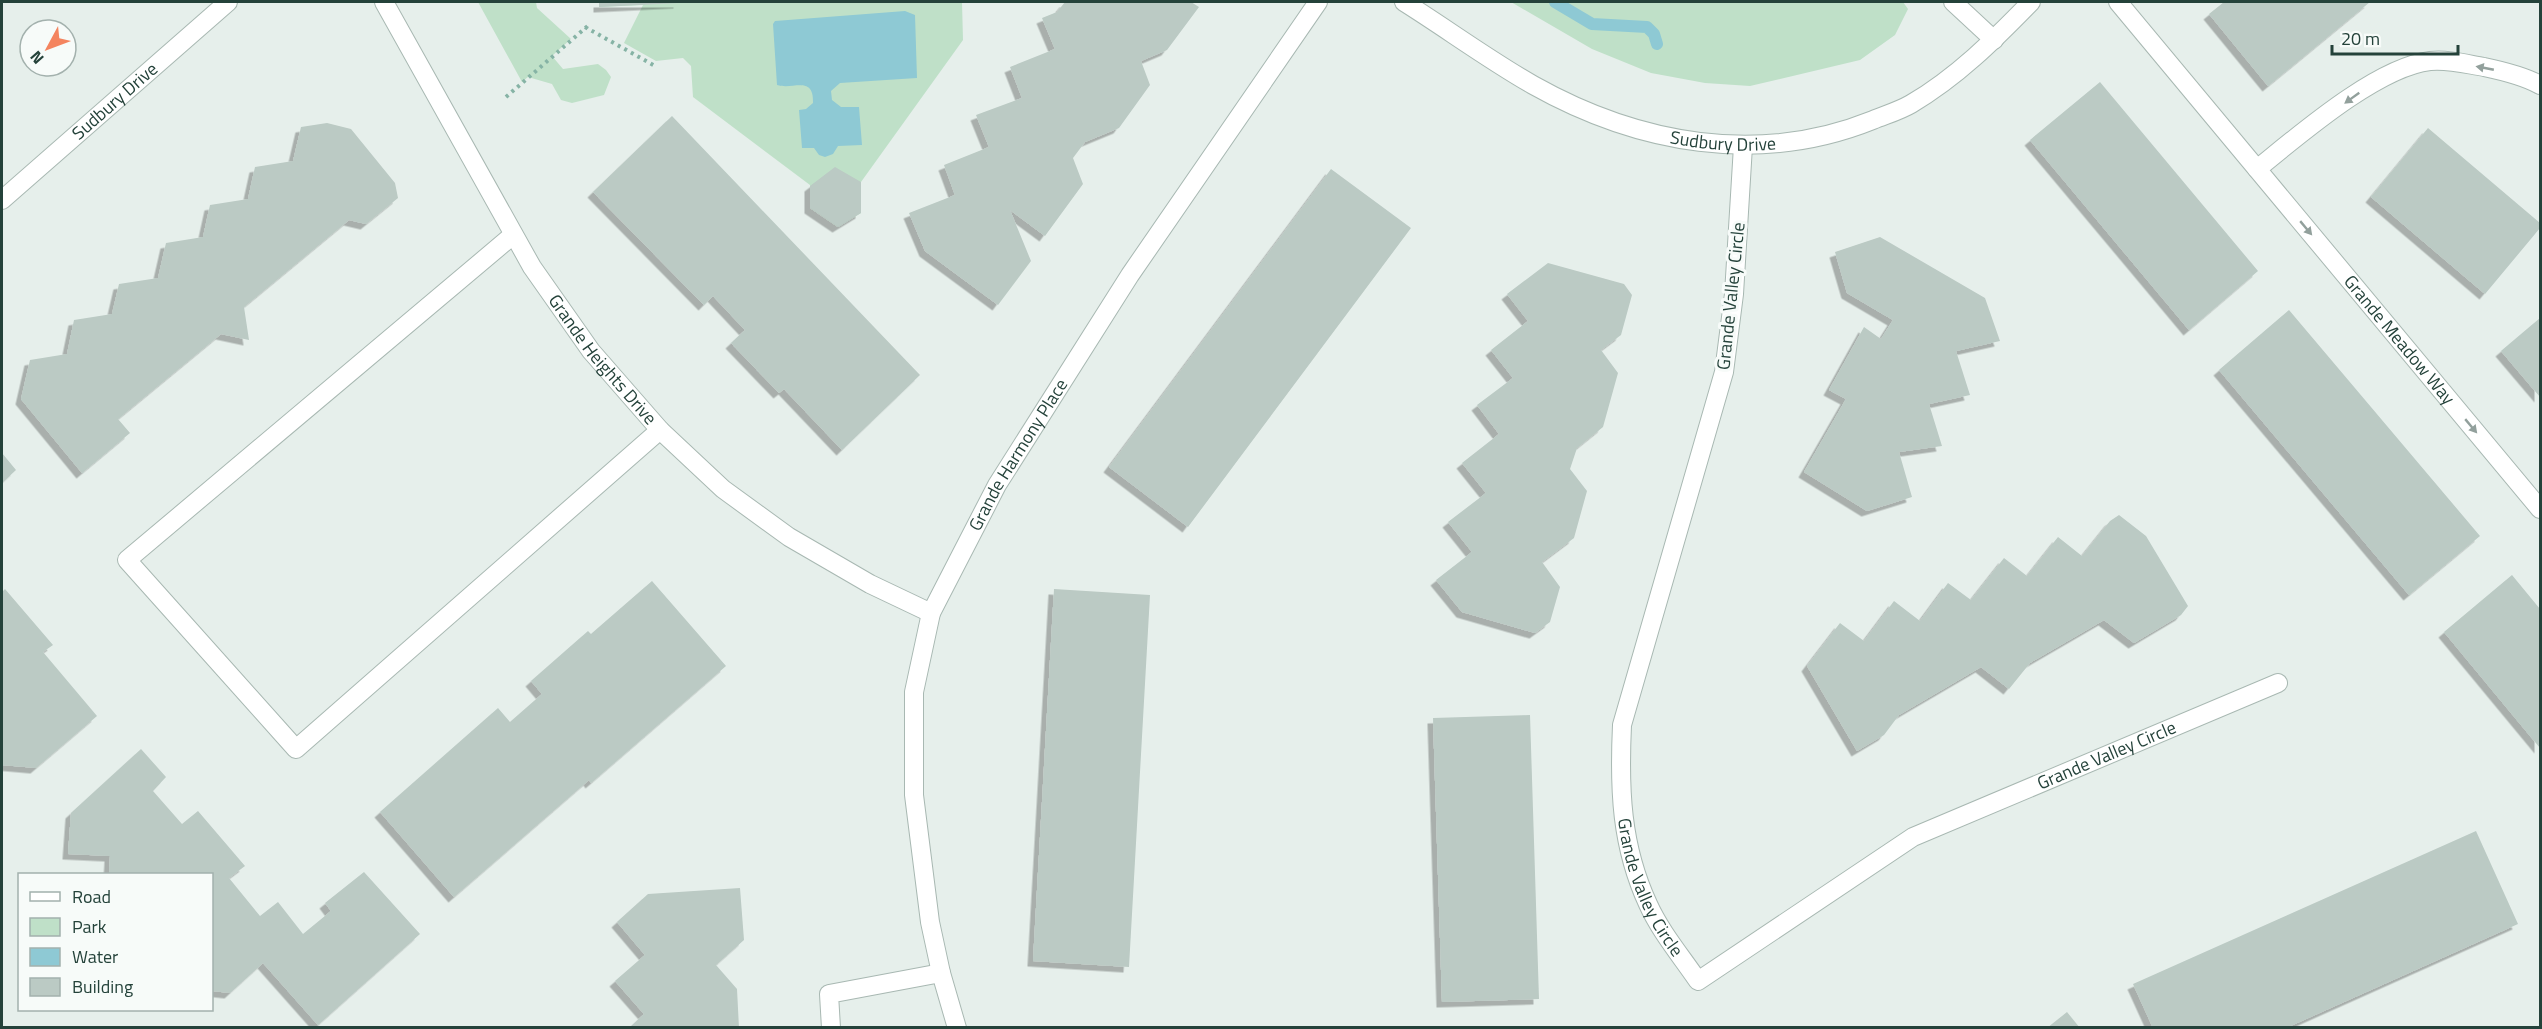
<svg xmlns="http://www.w3.org/2000/svg" width="2542" height="1029" font-family="'Titillium Web',sans-serif">
<style>
.green{fill:#bfe0c8}
.water{fill:#8ec9d4}
.lines{fill:none;stroke-linecap:round;stroke-linejoin:round}
.stream{stroke:#8ec9d4;stroke-width:12}
.building{fill:#bbcac4;filter:url(#shadow)}
.minor-casing{stroke:#a8b8b2;stroke-width:20}
.path{stroke:#86b3a5;stroke-width:4;stroke-dasharray:3 4.5;stroke-linecap:butt}
.minor{stroke:#fff;stroke-width:18}
.oneway{fill:#92a09c}
.labels{text-anchor:middle;stroke-width:6;stroke-linejoin:round;paint-order:stroke}
.street-label{font-size:18px;fill:#24423a;stroke:#f7fbf9}
</style>
<defs>
<filter id="shadow"><feDropShadow dx="-5.5" dy="5.5" stdDeviation="0" flood-color="#0004"/></filter>
</defs>
<rect width="100%" height="100%" fill="#e6efeb"/>
<path class="green" d="M478,2H536L537,8L571,39L552,56L563,69L598,64L606,70L611,77L604,95L572,103L561,100L552,84L528,77L522,82Z
M599,2H962L963,40L861,182V213L838,227L810,208V185L693,97L691,66L683,58L656,61L624,43L643,5L599,7Z
M1511,2H1903L1908,9L1895,35L1860,60L1750,86L1705,83L1651,73L1592,49Z"/>
<path class="water" d="M905,11L915,15L917,78L840,83L831,91L832,100L841,107H859L862,145L838,146L833,154L825,157L819,155L814,148H802L799,110L806,109L813,103C814,75 793,90 777,85L773,24L775,21Z"/>
<g class="lines">
<path class="stream" d="M1555,2L1592,24L1647,27L1654,34L1657,44"/>
</g>
<path class="building" d="M599,2H679V3L599,7Z
M1065,2H1191L1199,7L1167,50L1141,61L1150,85L1119,128L1085,142L1073,158L1083,184L1045,236L1010,210L1031,261L998,305L925,251L909,213L955,195L944,165L989,147L976,115L1022,98L1010,67L1055,49L1042,18L1057,12Z
M2224,2H2370L2268,86L2209,14Z
M2100,82L2258,271L2189,330L2030,140Z
M672,116L920,375L842,450L784,389L779,393L731,343L745,330L713,296L704,305L593,192Z
M327,123L351,129L395,183L398,198L366,224L349,220L244,307L249,340L221,334L118,419L130,433L82,473L21,399L30,360L67,354L74,320L112,314L119,284L158,278L166,243L203,237L210,205L248,199L255,167L293,161L301,127Z
M2428,128L2540,223V228L2485,294L2371,197Z
M835,167L861,182V213L838,227L810,208V186Z
M1331,169L1411,228L1188,527L1109,467Z
M1880,237L1985,298L2000,341L1956,351L1970,395L1929,404L1942,446L1899,452L1912,497L1867,511L1804,472L1846,399L1829,390L1864,327L1881,339L1893,320L1847,293L1835,252Z
M1548,263L1624,284L1632,295L1621,335L1601,350L1618,373L1603,427L1577,448L1570,469L1587,491L1574,538L1542,562L1560,587L1550,622L1535,633L1462,612L1436,580L1472,552L1448,522L1486,493L1462,463L1499,434L1477,405L1513,378L1491,350L1528,321L1507,294Z
M2289,310L2480,536L2409,595L2219,370Z
M2540,318V397L2501,351Z
M2,453L16,470L2,483Z
M2119,515L2146,536L2188,606L2181,615L2134,643L2104,620L2030,663L2009,689L1981,667L1899,715L1884,735L1857,751L1807,666L1840,623L1864,641L1894,601L1920,621L1948,583L1971,600L2004,558L2027,576L2058,537L2082,556L2110,521Z
M2512,575L2540,609V748L2444,632Z
M652,581L726,666L591,783L589,780L454,897L380,812L498,708L510,722L542,694L531,681L588,631L591,634Z
M5,589L53,645L43,652L97,716L36,768L2,765V592Z
M1054,589L1150,595L1129,967L1033,961Z
M1530,715L1539,999L1442,1002L1433,718Z
M141,749L166,777L153,791L182,824L198,811L245,866L229,878L260,916L278,902L303,934L331,911L325,903L364,872L420,934L318,1025L263,963L230,993L212,991V874H109L110,856L68,854L71,813Z
M2476,831L2518,924L2286,1028H2153L2133,984Z
M740,888L744,940L716,965L737,989L739,1028H629L644,1014L615,981L645,955L617,922L648,894Z
M2067,1012L2080,1028H2047Z"/>
<g class="lines">
<g class="minor-casing">
<g id="minor">
<path id="s1" d="M384,2L532,267L591,351L660,430L723,489L789,537L870,584L931,613"/>
<path id="s2" d="M1404,2C1447,29 1489,60 1533,85C1638,144 1759,166 1873,120C1885,115 1899,111 1911,104C1957,77 1994,40 2031,2"/>
<path d="M1953,2L1994,40"/>
<path d="M2118,2L2257,169"/>
<path id="s3" d="M2540,85C2524,76 2503,71 2484,67C2466,64 2448,59 2430,61C2377,67 2298,136 2257,169L2540,509"/>
<path id="s4" d="M1743,146L1734,294L1724,372L1622,725C1619,789 1621,846 1648,904C1660,931 1681,956 1698,981L1913,837L2278,683"/>
<path id="s5" d="M2,200L228,2"/>
<path d="M513,235L127,560L296,749L660,430"/>
<path d="M831,1028L829,994L941,973"/>
<path id="s6" d="M957,1028L941,973L930,922L914,795V692L931,613L997,485L1130,275L1318,2"/>
</g>
</g>
<path class="path" d="M585,27L657,67
M506,97L590,24"/>
<use href="#minor" class="minor"/>
</g>
<defs><path id="oneway-solid" d="M-6-.8H1V-3.2L6.5 0L1 3.2V.8H-6Z" transform="scale(1.5)"/></defs>
<g class="oneway">
<use href="#oneway-solid" transform="translate(2485 68) rotate(-169)"/>
<use href="#oneway-solid" transform="translate(2352 98) rotate(144)"/>
<use href="#oneway-solid" transform="translate(2306 228) rotate(50)"/>
<use href="#oneway-solid" transform="translate(2471 426) rotate(50)"/>
</g>
<g class="labels">
<g class="street-label">
<text dy="6" stroke="none"><textPath href="#s5" startOffset="150">Sudbury Drive</textPath></text>
<text dy="6" stroke="none"><textPath href="#s2" startOffset="354">Sudbury Drive</textPath></text>
<text transform="translate(1731 296) rotate(-84)" y="6">Grande Valley Circle</text>
<text dy="6" stroke="none"><textPath href="#s3" startOffset="542">Grande Meadow Way</textPath></text>
<text dy="6" stroke="none"><textPath href="#s1" startOffset="420">Grande Heights Drive</textPath></text>
<text dy="6" stroke="none"><textPath href="#s6" startOffset="602">Grande Harmony Place</textPath></text>
<text dy="6" stroke="none"><textPath href="#s4" startOffset="1338">Grande Valley Circle</textPath></text>
<text dy="6" stroke="none"><textPath href="#s4" startOffset="762">Grande Valley Circle</textPath></text>
</g>
</g>
<rect width="2542" height="1029" fill="none" stroke="#24423a" stroke-width="6"/>
<rect x="18" y="873" width="195" height="138" fill="#f7fbf9" stroke="#a3b1ad" stroke-width="1.5"/>
<rect x="30" y="892" width="30" height="9" fill="#ffffff" stroke="#a3b1ad" stroke-width="1.5"/>
<text x="72" y="903" font-size="18" fill="#24423a">Road</text>
<rect x="30" y="918" width="30" height="18" fill="#bfe0c8" stroke="#a3b1ad" stroke-width="1.5"/>
<text x="72" y="933" font-size="18" fill="#24423a">Park</text>
<rect x="30" y="948" width="30" height="18" fill="#8ec9d4" stroke="#a3b1ad" stroke-width="1.5"/>
<text x="72" y="963" font-size="18" fill="#24423a">Water</text>
<rect x="30" y="978" width="30" height="18" fill="#bbcac4" stroke="#a3b1ad" stroke-width="1.5"/>
<text x="72" y="993" font-size="18" fill="#24423a">Building</text>
<g transform="translate(48 48) rotate(229)"><circle r="28" fill="#f7fbf9" stroke="#a3b1ad" stroke-width="1.5"/>
<path d="M0-4.5L10 22L0 15L-10 22Z" fill="#f4845f"/>
<text y="-9" font-size="16" font-weight="bold" text-anchor="middle" fill="#24423a">N</text>
</g>
<path d="M2332 45v9h126v-9" fill="none" stroke="#24423a" stroke-width="3"/>
<text x="2341" y="45" font-size="18" fill="#24423a" stroke="#f7fbf9" stroke-width="4.5" paint-order="stroke">20 m</text>
</svg>
